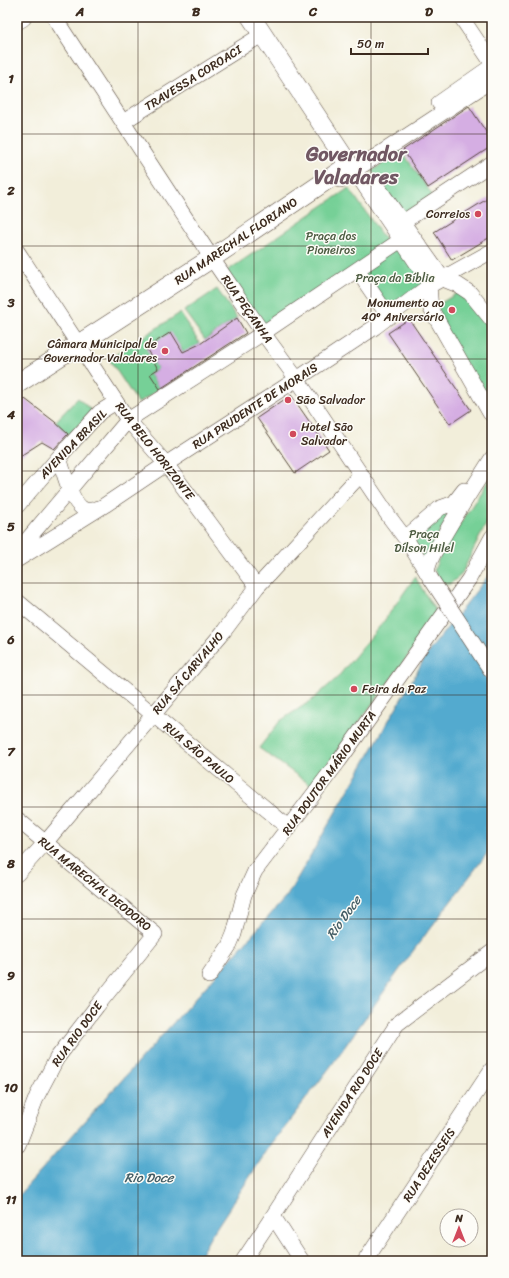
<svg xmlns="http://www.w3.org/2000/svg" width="509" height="1278" font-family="Sriracha,sans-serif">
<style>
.green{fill:#76d097;stroke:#587d5a}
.water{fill:#52aacf;stroke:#466a76}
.building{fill:#d5aee3}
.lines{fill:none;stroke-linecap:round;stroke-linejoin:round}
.minor-casing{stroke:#56473a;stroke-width:16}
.major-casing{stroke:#56473a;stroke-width:20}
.minor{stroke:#fff;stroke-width:15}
.major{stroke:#fff;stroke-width:19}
.minor-bridge-casing{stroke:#56473a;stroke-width:16;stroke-linecap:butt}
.minor-bridge{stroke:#fff;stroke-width:15}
.grid{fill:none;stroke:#3b2a1e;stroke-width:1;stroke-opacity:0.55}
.poi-dot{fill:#d1495b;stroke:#fdfcf7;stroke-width:1.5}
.labels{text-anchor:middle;stroke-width:3;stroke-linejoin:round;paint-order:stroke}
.street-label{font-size:12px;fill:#3b2a1e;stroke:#fdfcf7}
.poi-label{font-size:12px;fill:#3b2a1e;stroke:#fdfcf7;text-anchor:end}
.park-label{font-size:12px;fill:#4d5c42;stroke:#fdfcf7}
.water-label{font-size:13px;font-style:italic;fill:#445d65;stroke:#fdfcf7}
.town-label{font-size:20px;font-weight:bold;fill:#715863;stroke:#fdfcf7}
.neatline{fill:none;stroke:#3b2a1e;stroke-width:1.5}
.grid-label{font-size:13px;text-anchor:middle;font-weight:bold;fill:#3b2a1e}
</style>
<rect width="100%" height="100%" fill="#fdfcf7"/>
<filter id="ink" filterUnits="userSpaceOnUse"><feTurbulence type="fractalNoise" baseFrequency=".025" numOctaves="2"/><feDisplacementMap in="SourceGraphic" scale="8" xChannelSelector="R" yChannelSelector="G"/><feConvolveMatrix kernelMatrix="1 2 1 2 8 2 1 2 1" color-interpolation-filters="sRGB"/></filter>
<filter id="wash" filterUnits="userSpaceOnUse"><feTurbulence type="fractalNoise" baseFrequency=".012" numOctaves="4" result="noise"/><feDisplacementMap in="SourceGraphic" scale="16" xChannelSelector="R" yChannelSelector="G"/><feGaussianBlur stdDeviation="0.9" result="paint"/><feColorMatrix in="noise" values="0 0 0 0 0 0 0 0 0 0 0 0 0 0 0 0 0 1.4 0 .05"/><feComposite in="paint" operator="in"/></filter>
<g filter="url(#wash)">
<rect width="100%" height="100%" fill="#f2eeda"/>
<path class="green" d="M401,150L433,196L404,216L372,171Z
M349,188L390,247L264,332L224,273Z
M400,243L427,285L390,314L360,270Z
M217,289L237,318L205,340L184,311Z
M464,289L492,320V408L431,309Z
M180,313L200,344L184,353L171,333L146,348L158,369L150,374L160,389L138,403L109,359Z
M78,398L92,411L69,435L55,422Z
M492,475V514L483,530L461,575L450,584L443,585L434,570L441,553Z
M440,509L451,510L426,561L409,539Z
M415,577L438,615L312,786L259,748L280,721L312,700L337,678L384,621Z"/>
<path class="water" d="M492,571V847L410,955L331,1066L270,1146L211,1236L197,1261H17V1197L287,896L429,651Z"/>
<g id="blocks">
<path class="building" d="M469,106L492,141V146L428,188L403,150Z
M492,196V236L452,260L434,232Z
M237,318L246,333L160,389L150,374L158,369L146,348L171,332L183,352L200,344Z
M409,319L471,410L450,424L388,333Z
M291,395L329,450L295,473L257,418Z
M25,399L55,422L68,434L54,449L42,442L17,458V404Z"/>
</g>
</g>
<g filter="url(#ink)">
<use href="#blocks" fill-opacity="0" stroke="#56473a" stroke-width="1"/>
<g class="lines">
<g class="minor-casing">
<path id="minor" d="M54,17L215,263L263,333L297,379L390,518L408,542L431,579
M461,17L492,63
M439,103L492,66
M123,122L263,34
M350,164L426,277L429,286L431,309L490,413
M340,180L492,80
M374,182L443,279
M403,222L492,163
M17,251L128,420L166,464L257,587
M357,270L389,317
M443,279L458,285L470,293L492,320
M59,457C63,470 72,507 86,510C91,511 94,510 99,508
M17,506L59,457L100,412L116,402
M410,534L440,508L454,503L464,490
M17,552L128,420L263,333L401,240
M17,560L105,505L166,464L297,379L375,327L429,286L492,251
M427,573C428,560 436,550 442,539C457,512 475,485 492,458
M17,601L289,828
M17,819L155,934L97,1006L57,1058L37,1096L18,1145
M17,874L45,843L224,631L257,587L361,474
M209,976L229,946L234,934L244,895L255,871L339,761L469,579L492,537
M273,1216L302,1261
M243,1261L273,1216L397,1024L492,952
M365,1261L492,1069"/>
</g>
<g class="major-casing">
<path id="major" d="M17,20L22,17
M17,384L212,258L349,165L251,17"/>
</g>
<use href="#minor" class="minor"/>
<use href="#major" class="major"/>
<g class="minor-bridge-casing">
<path id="minor-bridge" d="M431,579L492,672"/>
</g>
<use href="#minor-bridge" class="minor-bridge"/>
</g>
</g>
<path class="grid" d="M138,17V1261M254,17V1261M371,17V1261M17,134H492M17,246H492M17,359H492M17,471H492M17,583H492M17,695H492M17,807H492M17,919H492M17,1032H492M17,1144H492"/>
<g class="poi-dot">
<circle cx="478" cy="214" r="4"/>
<circle cx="452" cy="310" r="4"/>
<circle cx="165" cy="351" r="4"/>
<circle cx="288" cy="400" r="4"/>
<circle cx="293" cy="434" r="4"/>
<circle cx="354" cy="689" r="4"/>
</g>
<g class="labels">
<g class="street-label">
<text transform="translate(193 78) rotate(-32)" y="4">TRAVESSA COROACI</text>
<text transform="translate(236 241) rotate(-34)" y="4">RUA MARECHAL FLORIANO</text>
<text transform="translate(247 309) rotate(55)" y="4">RUA PEÇANHA</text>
<text transform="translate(255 406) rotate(-33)" y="4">RUA PRUDENTE DE MORAIS</text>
<text transform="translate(73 444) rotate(-46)" y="4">AVENIDA BRASIL</text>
<text transform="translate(155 451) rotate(52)" y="4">RUA BELO HORIZONTE</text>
<text transform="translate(188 673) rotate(-50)" y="4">RUA SÁ CARVALHO</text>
<text transform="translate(199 753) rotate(40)" y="4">RUA SÃO PAULO</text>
<text transform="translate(329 773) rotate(-54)" y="4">RUA DOUTOR MÁRIO MURTA</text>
<text transform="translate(95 884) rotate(39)" y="4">RUA MARECHAL DEODORO</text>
<text transform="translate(77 1034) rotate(-54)" y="4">RUA RIO DOCE</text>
<text transform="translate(352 1093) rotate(-57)" y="4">AVENIDA RIO DOCE</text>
<text transform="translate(429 1165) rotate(-57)" y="4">RUA DEZESSEIS</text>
</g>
<g class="poi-label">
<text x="470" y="218">Correios</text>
<text x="444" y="307">Monumento ao<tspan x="444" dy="14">40º Aniversário</tspan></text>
<text x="157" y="348">Câmara Municipal de<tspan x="157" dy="14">Governador Valadares</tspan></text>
<text x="296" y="404" text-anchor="start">São Salvador</text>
<text x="301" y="431" text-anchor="start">Hotel São<tspan x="301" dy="14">Salvador</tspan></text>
<text x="362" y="693" text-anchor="start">Feira da Paz</text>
</g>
<g class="park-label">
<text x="331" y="240">Praça dos<tspan x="331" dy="14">Pioneiros</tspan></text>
<text x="395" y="282">Praça da Bíblia</text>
<text x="424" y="538">Praça<tspan x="424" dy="14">Dílson Hilel</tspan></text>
</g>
<g class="water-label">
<text transform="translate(343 917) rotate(-54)" y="5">Rio Doce</text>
<text x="149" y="1182">Rio Doce</text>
</g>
<g class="town-label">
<text x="356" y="161">Governador<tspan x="356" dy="23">Valadares</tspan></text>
</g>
</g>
<rect width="509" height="1278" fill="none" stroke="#fdfcf7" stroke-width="44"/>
<g transform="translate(459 1228)"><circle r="19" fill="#fdfcf7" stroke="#afa8a0"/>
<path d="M0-3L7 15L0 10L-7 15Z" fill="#d1495b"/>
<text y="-6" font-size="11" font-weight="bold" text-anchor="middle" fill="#3b2a1e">N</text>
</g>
<path d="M351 48v6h77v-6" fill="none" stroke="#3b2a1e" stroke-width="2"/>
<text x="357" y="48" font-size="12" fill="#3b2a1e" stroke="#fdfcf7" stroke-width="3" paint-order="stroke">50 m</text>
<rect x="22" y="22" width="465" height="1234" class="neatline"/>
<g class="grid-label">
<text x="80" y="16">A</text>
<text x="196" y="16">B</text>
<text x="313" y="16">C</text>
<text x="429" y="16">D</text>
<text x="11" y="83">1</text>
<text x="11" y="195">2</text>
<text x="11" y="307">3</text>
<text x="11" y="419">4</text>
<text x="11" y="531">5</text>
<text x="11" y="644">6</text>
<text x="11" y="756">7</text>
<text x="11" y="868">8</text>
<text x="11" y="980">9</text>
<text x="11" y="1092">10</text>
<text x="11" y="1204">11</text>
</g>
</svg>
